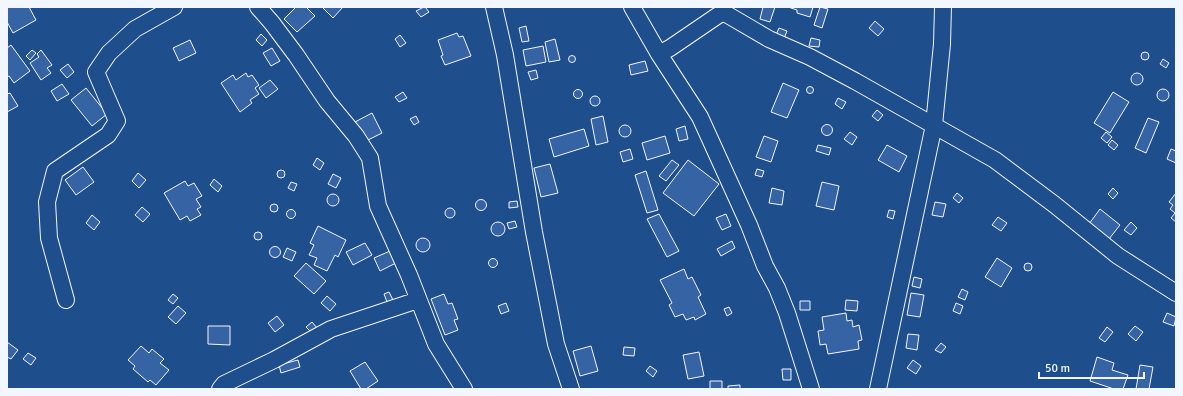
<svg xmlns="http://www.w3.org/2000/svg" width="1183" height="396" font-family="Signika,sans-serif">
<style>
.building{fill:#3563a3;stroke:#f2f6ff}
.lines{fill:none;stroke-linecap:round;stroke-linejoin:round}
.minor-casing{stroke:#f2f6ff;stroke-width:18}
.minor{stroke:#1f4e8c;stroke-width:16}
</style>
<rect width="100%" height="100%" fill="#1f4e8c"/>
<path class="building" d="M7,7H29L36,20L13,33L7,22Z
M296,7H306L315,16L297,32L284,19Z
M322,7H343L333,18Z
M424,7H425L429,12L421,17L416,11Z
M763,7H775L770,22L760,19Z
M788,7H813L810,17L797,13V10Z
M820,7L828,9L822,28L814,25Z
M875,21L884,29L878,36L869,28Z
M526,26L529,41L522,42L519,28Z
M779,28L787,31L783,41L775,37Z
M457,33L459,37L463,36L471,56L445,65L441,56L443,55L438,40Z
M261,34L267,40L262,46L256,40Z
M400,35L406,43L400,47L395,39Z
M811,38L820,40L819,47L809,46Z
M555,39L560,60L549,62L545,42Z
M190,40L196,53L179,61L173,48Z
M11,45L30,71L14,83L9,76L7,77V48Z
M543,46L546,62L526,66L523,50Z
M272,48L280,61L271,66L263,53Z
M32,50L36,53L30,60L26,56Z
M41,50L52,65L47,68L51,73L41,80L30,63L39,57L37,54Z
M1141 56a4 4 0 1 1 8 0a4 4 0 1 1-8 0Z
M568.5 59a3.5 3.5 0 1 1 7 0a3.5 3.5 0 1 1-7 0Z
M1163,59L1169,63L1166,68L1160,64Z
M645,61L648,71L631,75L629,65Z
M68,64L74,72L67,78L60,70Z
M536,70L538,78L531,80L528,72Z
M1131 79a6 6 0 1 1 12 0a6 6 0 1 1-12 0Z
M246,73L248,77L252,75L259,85L255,88L259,94L250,100L252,103L240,112L221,83L233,75L236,80Z
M270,80L278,89L266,98L259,88Z
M783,83L799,90L787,118L771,112Z
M62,84L69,94L57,101L51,91Z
M806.5 90a3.5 3.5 0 1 1 7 0a3.5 3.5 0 1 1-7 0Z
M86,88L107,114L92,126L71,100Z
M1157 95a6 6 0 1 1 12 0a6 6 0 1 1-12 0Z
M573.5 94a4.5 4.5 0 1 1 9 0a4.5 4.5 0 1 1-9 0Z
M403,92L407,98L399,102L395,97Z
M1113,92L1129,102L1110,133L1094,123Z
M10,93L18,106L7,112V94Z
M590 101a5 5 0 1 1 10 0a5 5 0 1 1-10 0Z
M838,98L846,102L842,109L835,104Z
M877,110L883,115L878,121L872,116Z
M372,113L382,133L364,142L355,122Z
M416,116L419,122L414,125L410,119Z
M603,116L608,142L596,145L591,119Z
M1148,118L1159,122L1146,153L1135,148Z
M821.5 130a5.5 5.5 0 1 1 11 0a5.5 5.5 0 1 1-11 0Z
M619 131a6 6 0 1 1 12 0a6 6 0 1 1-12 0Z
M685,126L688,139L679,141L676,129Z
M584,129L589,146L554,157L549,139Z
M850,132L857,137L852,145L844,139Z
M1106,132L1112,137L1107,143L1101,138Z
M665,136L670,153L647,160L642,143Z
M764,136L778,141L771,162L756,157Z
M1112,140L1118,145L1114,150L1108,145Z
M818,145L831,148L829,155L816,151Z
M887,145L907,156L899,172L878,160Z
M630,149L633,159L623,162L620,152Z
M1171,149L1176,151V163L1167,159Z
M317,158L324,163L320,170L313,165Z
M672,160L679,165L666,181L659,176Z
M688,160L719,184L694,216L663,193Z
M550,164L558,193L541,197L534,168Z
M83,167L94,182L76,195L65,180Z
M757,169L764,171L762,177L755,175Z
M277 174a4 4 0 1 1 8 0a4 4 0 1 1-8 0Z
M646,171L658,210L647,213L635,175Z
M138,173L146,180L139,188L132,181Z
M333,174L341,178L336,188L328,184Z
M214,179L222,186L218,192L210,185Z
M185,181L188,186L194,183L202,196L196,199L201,207L197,209L201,215L190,221L187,216L180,220L164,193Z
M291,182L297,184L294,191L288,188Z
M822,182L839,186L834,210L816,206Z
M772,188L784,191L782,205L769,203Z
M1113,188L1118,193L1113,199L1108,194Z
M957,193L963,198L959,203L953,198Z
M1176,193V222L1171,218L1175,213L1170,209L1173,205L1169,202Z
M327 200a6 6 0 1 1 12 0a6 6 0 1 1-12 0Z
M475.5 205a5.5 5.5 0 1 1 11 0a5.5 5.5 0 1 1-11 0Z
M517,201L518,207L509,208V202Z
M935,202L946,204L943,217L932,215Z
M270 208a4 4 0 1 1 8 0a4 4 0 1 1-8 0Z
M142,207L150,214L143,222L135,215Z
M445 213a5 5 0 1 1 10 0a5 5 0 1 1-10 0Z
M1100,209L1120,225L1109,239L1089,224Z
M286.5 214a4.5 4.5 0 1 1 9 0a4.5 4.5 0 1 1-9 0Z
M889,210L895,211L893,219L887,217Z
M659,214L679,251L667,257L647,219Z
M726,214L731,226L722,230L716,218Z
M92,215L100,222L94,230L86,223Z
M998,217L1007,223L1001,231L992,225Z
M515,221L517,227L509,229L507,223Z
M1131,222L1137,228L1131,235L1124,230Z
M491 229a7 7 0 1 1 14 0a7 7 0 1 1-14 0Z
M318,226L346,240L338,257L335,255L327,271L314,265L317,258L309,255L314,245L310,243Z
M254 236a4 4 0 1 1 8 0a4 4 0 1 1-8 0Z
M416 245a7 7 0 1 1 14 0a7 7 0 1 1-14 0Z
M732,241L735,248L721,256L717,249Z
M365,243L372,255L353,265L346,252Z
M269.5 252a5.5 5.5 0 1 1 11 0a5.5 5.5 0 1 1-11 0Z
M287,248L296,252L292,261L283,257Z
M390,251L396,263L380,271L374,258Z
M997,258L1012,268L1001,287L985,277Z
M488.5 263a4.5 4.5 0 1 1 9 0a4.5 4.5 0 1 1-9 0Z
M1024 267a4 4 0 1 1 8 0a4 4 0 1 1-8 0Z
M306,263L326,281L314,294L294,276Z
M684,269L688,279L692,277L701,295L698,297L706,314L695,320L694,317L686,320L683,314L675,317L669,305L672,303L660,280Z
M914,277L922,279L920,288L912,286Z
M962,289L968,292L965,300L958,297Z
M389,292L393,300L387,302L384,294Z
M911,293L924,295L920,317L907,315Z
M173,294L178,298L173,304L168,300Z
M444,294L448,304L452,303L458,319L454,320L458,330L445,335L431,299Z
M327,296L336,304L330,311L321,303Z
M846,300L858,301L857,311L845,310Z
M800,301H810V310H800Z
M506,303L509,311L501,314L498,306Z
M956,303L963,306L960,314L953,311Z
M178,306L186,313L176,324L168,317Z
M729,307L732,313L727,316L724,309Z
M846,313L847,321L852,320L853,327L859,325L862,340L858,341L859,349L828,354L826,344L820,345L818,331L824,330L822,317Z
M1167,313L1176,317L1174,326L1163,322Z
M277,316L284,325L275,332L268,323Z
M312,322L317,328L311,332L306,327Z
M208,326H230V345L208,344Z
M1135,326L1143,332L1136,341L1128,334Z
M1107,327L1113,332L1105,342L1099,338Z
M908,334L919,335L917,350L906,348Z
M7,342L18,350L11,359L7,357Z
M941,343L946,347L941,353L935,350Z
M141,346L149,353L152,349L164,359L160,363L169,370L156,385L150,380L148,382L133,369L135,366L128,360Z
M591,346L598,371L580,376L573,351Z
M624,347L635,348L634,356L623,355Z
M699,352L704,376L688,379L683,355Z
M28,353L36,358L31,365L23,359Z
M1097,357L1114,363L1112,370L1128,375L1123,389H1114L1090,381Z
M298,360L300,367L281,373L279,365Z
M913,360L921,366L916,374L907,368Z
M365,362L378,381L366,389H361L350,371Z
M1140,365L1153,367L1149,389H1136Z
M650,366L657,371L653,377L646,371Z
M782,369H791V380H783Z
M710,381H722V389H710Z
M740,385V389H728V386Z"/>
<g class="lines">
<g class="minor-casing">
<path id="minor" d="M258,7L272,23L296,55L327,101L356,136L370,158L378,206L409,275L436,344L464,389
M494,7L505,55L534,232L556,344L571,389
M632,7L659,54L700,117L749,225L765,266L777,288L787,313L811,389
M659,54L670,48L717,16L722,13L728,15L769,39L810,57L855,81L995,160L1055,205L1118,256L1176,293
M66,300L49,238L47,202L55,171L108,135L117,121L96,72L109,53L135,29L174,7
M220,389L224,384L274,360L331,329L418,300
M878,389L934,125L942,44L943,7"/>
</g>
<use href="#minor" class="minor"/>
</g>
<rect width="1183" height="396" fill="none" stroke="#f2f6ff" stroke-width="16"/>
<path d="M1039 372v6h105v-6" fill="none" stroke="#f2f6ff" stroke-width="2"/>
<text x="1045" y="372" font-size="12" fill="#f2f6ff" stroke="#1f4e8c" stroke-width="3" paint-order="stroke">50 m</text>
</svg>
